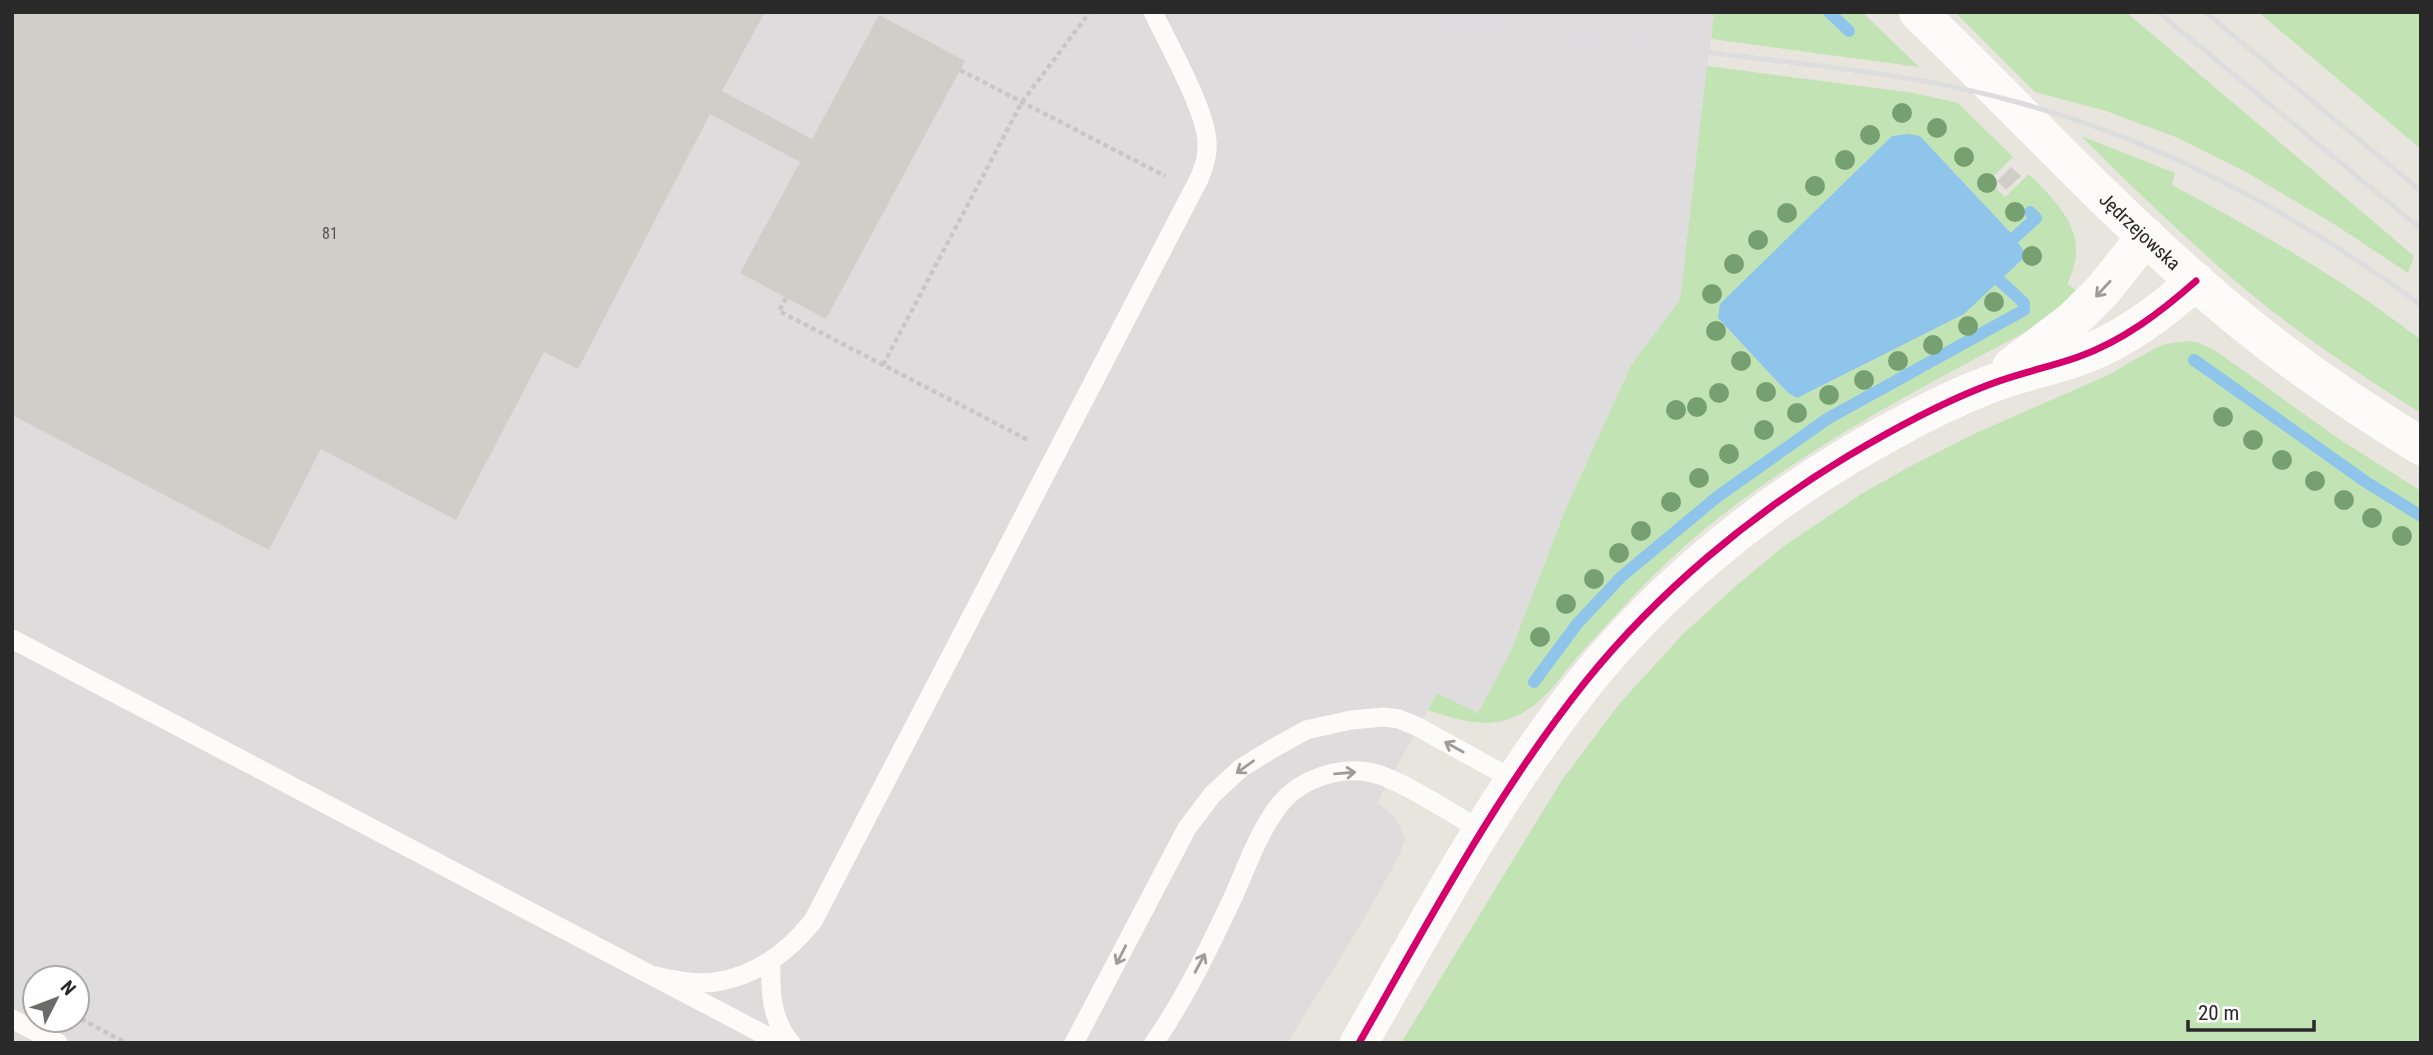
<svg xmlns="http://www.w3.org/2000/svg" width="2433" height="1055" font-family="'Roboto Condensed',sans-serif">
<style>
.industrial{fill:#dfdcdd;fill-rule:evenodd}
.green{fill:#c2e4b5;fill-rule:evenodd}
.water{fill:#8fc5eb}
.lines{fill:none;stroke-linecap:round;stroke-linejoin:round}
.stream{stroke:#8fc5eb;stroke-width:12}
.building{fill:#d0cec9}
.path{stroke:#c8c7c6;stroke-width:4.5;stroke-dasharray:5 3.5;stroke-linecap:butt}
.lane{stroke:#fcfbfa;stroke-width:19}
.street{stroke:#fcfbfa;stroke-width:38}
.secondary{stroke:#fcfbfa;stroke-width:38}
.rail{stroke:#dddcde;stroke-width:5}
.cycleway-casing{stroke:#fff;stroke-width:11}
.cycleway{stroke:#d6006c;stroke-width:7}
.tree{fill:#77a071}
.oneway{stroke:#9d9c9c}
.labels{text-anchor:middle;stroke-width:6;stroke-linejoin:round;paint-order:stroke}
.number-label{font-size:16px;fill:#545352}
.street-label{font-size:19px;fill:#292929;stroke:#fff}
</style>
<rect width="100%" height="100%" fill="#e8e5de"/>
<path class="industrial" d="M12,12H1714L1680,300L1631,365L1566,508L1510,653L1478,714L1437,693L1377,803L1390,812L1399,824L1405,839L1400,854L1360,926L1287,1043H12ZM35,978H77V1020H35Z"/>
<path class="green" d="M1714,12H1862L1919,67L1711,39Z
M1955,12H2126L2414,256L2408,273L2337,226L2246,172L2178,138L2106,111L2035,92Z
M2258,12H2421V149Z
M1707,66L1914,93L1958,103L2013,157L1989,181L2005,197L2029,174C2061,207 2092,235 2067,284L2077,291L2050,319C1925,386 1794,451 1686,545C1647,579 1614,617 1579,655C1563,673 1549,696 1529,709C1494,732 1463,722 1428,710L1437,693L1478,713L1510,653L1566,508L1631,365L1680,300ZM1920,136L2010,232L2026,255L2002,277L1797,398L1788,393L1718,318Z
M2081,136L2175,173L2172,185C2258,231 2343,279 2421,340V413C2347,367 2274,317 2209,258C2165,219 2123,178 2081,136Z
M2188,341L2199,343L2216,351L2336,437L2421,491V1043H1401L1562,780L1620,703L1683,634L1737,585L1784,546L1863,493L1907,468L1976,433L2108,375L2152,350L2165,344Z"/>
<path class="water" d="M1908,134L1920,136L2010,232L2027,255L1964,314L1797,398L1788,393L1718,318L1720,304L1892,136Z"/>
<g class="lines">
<path class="stream" d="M1829,12L1849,31
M2014,238L2036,218L2030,212
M2194,360L2366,482L2421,516
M1534,682L1577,624L1621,577L1717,497L1827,419L2024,310V303L1999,280"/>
</g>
<path class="building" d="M12,12H765L722,91L812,139L879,15L965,61L826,319L740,273L800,162L710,114L578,369L544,352L456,520L321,449L269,550L12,415Z
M2011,167L2021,176L2006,190L1997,181Z"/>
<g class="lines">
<path class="path" d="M960,70L1165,176
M786,298L779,311L1030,441
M883,365L1022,102L1090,12
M81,1019L126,1043"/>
<path class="lane" d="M12,639L780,1043
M771,961C770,990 771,1020 791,1043
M650,975C671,979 694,985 715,982C756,976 788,952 813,921L1199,179C1204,167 1208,156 1207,142C1206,110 1168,44 1153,12
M12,1019L58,1043
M1074,1043L1187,828L1212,795L1241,768L1272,749L1306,730L1351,720L1384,717L1399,719L1418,727L1514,780
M1154,1043C1186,997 1211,944 1235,893C1248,863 1260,829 1281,803C1301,779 1337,767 1368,772C1396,776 1454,815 1481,830"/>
<path class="street" d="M2011,367L2073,320L2103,290L2146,236
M1359,1043C1430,919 1497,792 1586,681C1658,592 1750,515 1848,456C1890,431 1937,405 1983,387C2014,374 2047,368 2078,357C2123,341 2161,312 2196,281"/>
<path class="secondary" id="s1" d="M1918,12C2030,120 2136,238 2258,334C2310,375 2365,412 2421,446"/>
<path class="rail" d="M1371,12C1491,27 1611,40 1730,55C1822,66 1915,75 2005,99C2158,138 2294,212 2421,305
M2158,12L2421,229
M2205,12L2421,191"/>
<g class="cycleway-casing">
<path id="cycleway" d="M1359,1043C1430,919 1497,792 1586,681C1658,592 1750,515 1848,456C1890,431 1937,405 1983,387C2014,374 2047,368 2078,357C2123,341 2161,312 2196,281"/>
</g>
<use href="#cycleway" class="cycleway"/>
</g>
<g class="tree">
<circle cx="1902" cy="113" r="10"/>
<circle cx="1937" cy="128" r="10"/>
<circle cx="1870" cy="135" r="10"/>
<circle cx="1964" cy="157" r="10"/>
<circle cx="1845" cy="160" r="10"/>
<circle cx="1987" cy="183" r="10"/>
<circle cx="1815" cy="186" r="10"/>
<circle cx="2015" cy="212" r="10"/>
<circle cx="1787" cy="213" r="10"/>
<circle cx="1758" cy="240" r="10"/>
<circle cx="2032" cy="256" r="10"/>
<circle cx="1734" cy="264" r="10"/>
<circle cx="1712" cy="294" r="10"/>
<circle cx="1994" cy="302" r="10"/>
<circle cx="1968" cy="326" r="10"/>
<circle cx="1716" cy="331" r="10"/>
<circle cx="1933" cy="345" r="10"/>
<circle cx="1741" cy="361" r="10"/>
<circle cx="1898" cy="361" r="10"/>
<circle cx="1864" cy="380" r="10"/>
<circle cx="1766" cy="392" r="10"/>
<circle cx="1719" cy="393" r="10"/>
<circle cx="1829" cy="395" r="10"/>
<circle cx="1697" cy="407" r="10"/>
<circle cx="1676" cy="410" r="10"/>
<circle cx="1797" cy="413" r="10"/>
<circle cx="2223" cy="417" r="10"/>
<circle cx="1764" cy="430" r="10"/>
<circle cx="2253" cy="440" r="10"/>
<circle cx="1729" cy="454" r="10"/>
<circle cx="2282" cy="460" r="10"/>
<circle cx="1699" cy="478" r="10"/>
<circle cx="2315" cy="481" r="10"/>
<circle cx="2344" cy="500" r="10"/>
<circle cx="1671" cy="502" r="10"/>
<circle cx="2372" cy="518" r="10"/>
<circle cx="1641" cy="531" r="10"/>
<circle cx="2402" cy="536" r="10"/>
<circle cx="1619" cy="553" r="10"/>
<circle cx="1594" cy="579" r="10"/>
<circle cx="1566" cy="604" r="10"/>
<circle cx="1540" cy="637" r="10"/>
</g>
<defs><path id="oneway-shaft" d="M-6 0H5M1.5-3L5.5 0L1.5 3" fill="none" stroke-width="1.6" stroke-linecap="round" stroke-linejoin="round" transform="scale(1.75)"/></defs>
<g class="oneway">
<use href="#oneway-shaft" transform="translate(2103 289) rotate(133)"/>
<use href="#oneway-shaft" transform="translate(1454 747) rotate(-151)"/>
<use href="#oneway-shaft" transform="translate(1245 767) rotate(144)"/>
<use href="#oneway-shaft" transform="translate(1345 773) rotate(-5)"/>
<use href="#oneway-shaft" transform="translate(1121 955) rotate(117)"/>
<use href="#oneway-shaft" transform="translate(1200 963) rotate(-62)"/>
</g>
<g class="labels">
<g class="number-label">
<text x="330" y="239">81</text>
</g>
<g class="street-label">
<text dy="7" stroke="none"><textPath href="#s1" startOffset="312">Jędrzejowska</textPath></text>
</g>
</g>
<rect width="2433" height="1055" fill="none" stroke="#292929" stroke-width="28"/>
<g transform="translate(56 999) rotate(48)"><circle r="33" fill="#ffffff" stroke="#a9a9a9" stroke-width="2"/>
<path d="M0-5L12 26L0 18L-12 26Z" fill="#6c6b68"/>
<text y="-10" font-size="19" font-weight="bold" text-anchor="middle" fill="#292929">N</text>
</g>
<path d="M2188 1020v10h126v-10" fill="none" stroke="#292929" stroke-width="3.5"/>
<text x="2198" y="1020" font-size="21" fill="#292929" stroke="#ffffff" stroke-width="5" paint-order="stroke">20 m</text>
</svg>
